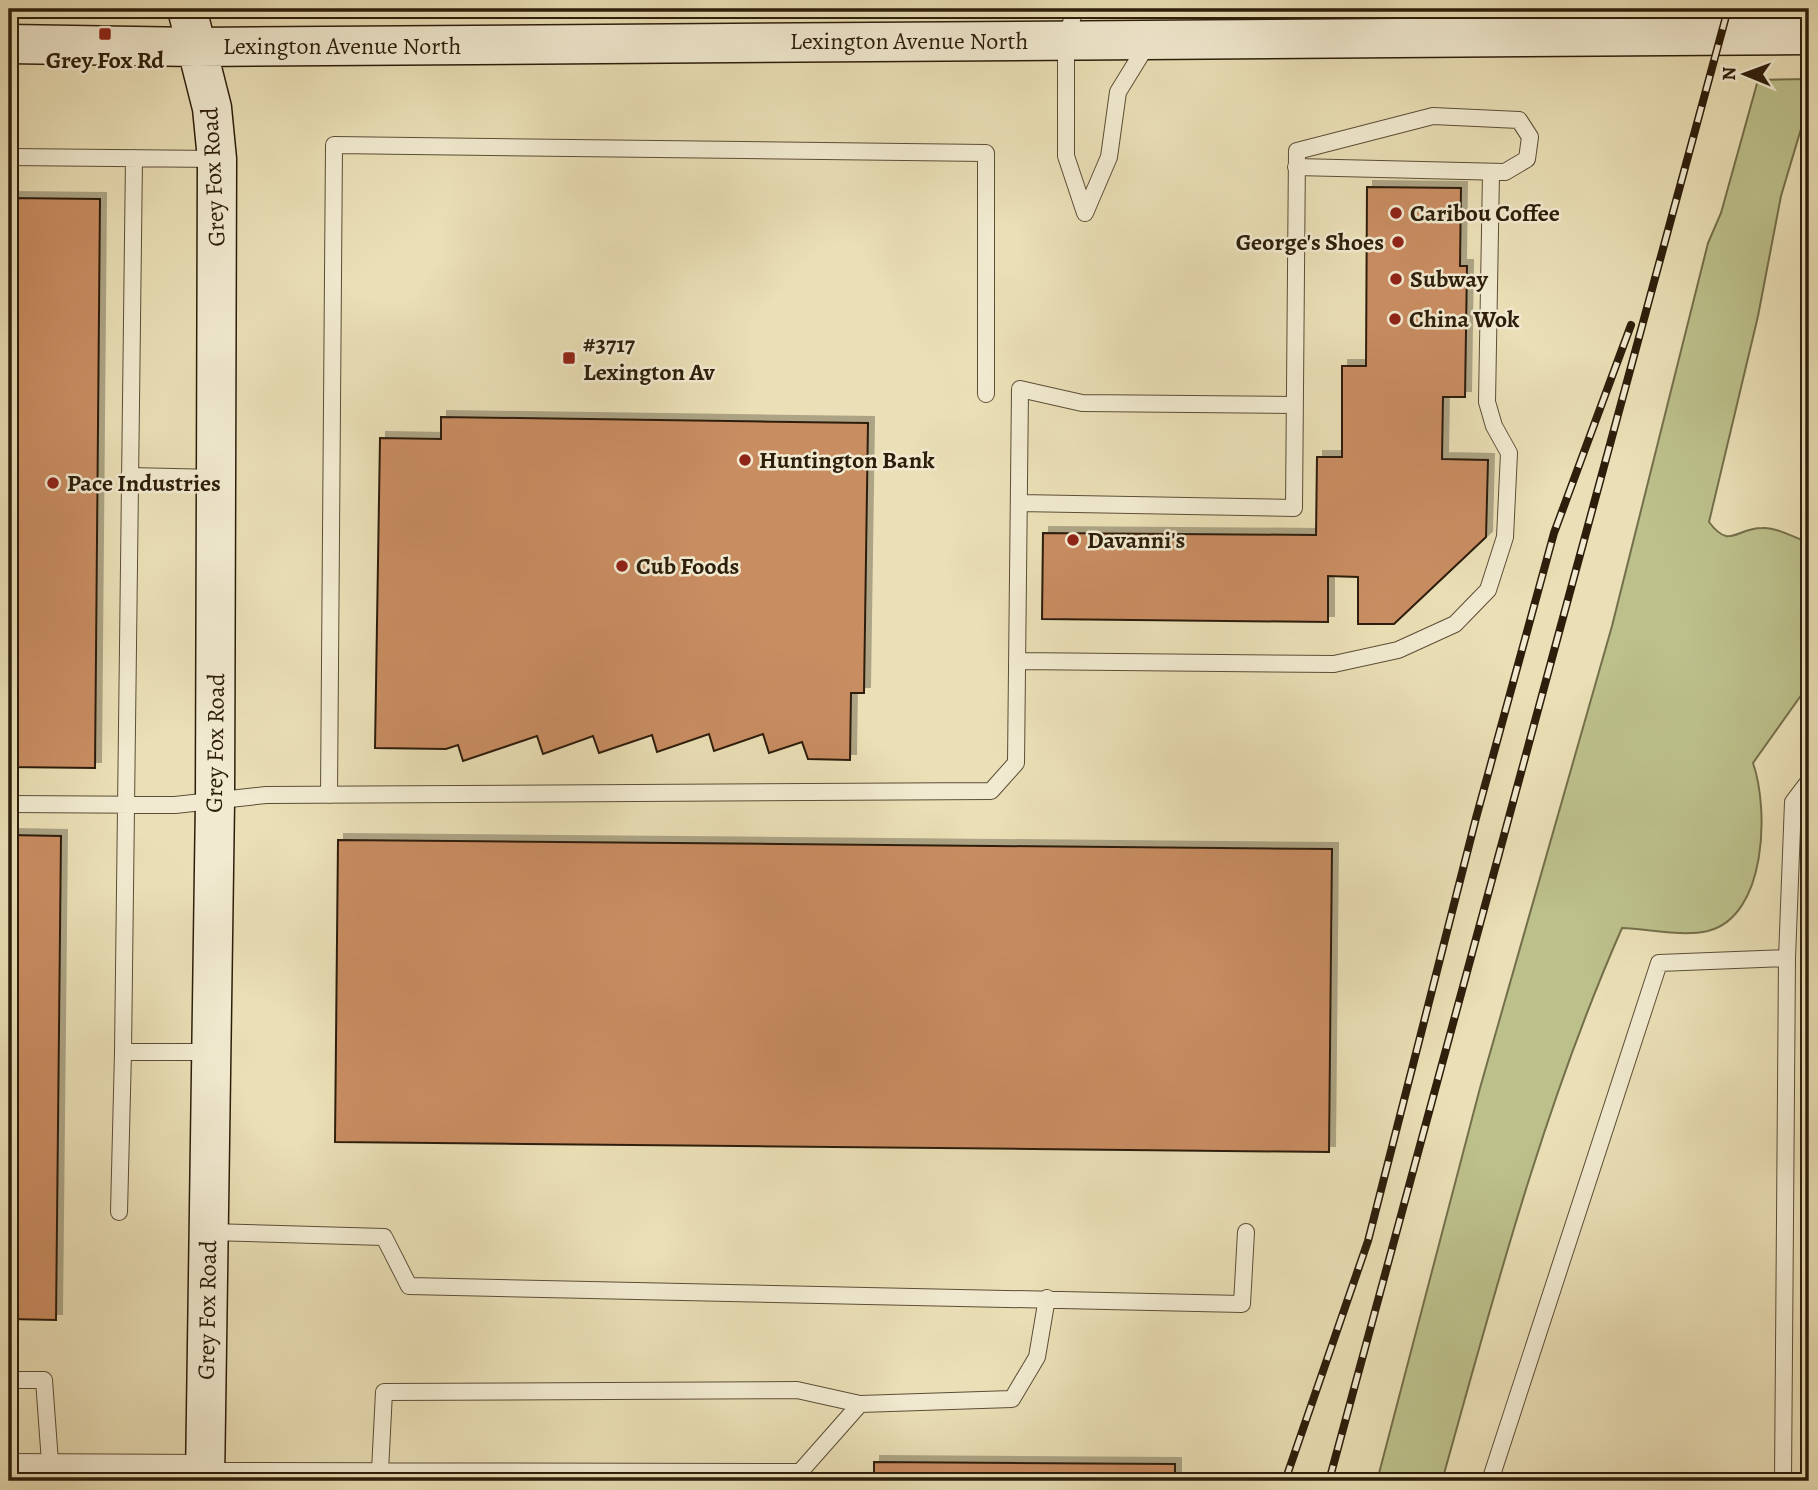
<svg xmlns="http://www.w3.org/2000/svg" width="1818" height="1490" font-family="Alegreya,serif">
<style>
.green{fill:#bcc08b;stroke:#746f4b;stroke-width:2}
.building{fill:#c98d62;stroke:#2d1e0b;stroke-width:2;filter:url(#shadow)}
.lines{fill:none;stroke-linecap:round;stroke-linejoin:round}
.lane-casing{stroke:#5c4e36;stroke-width:18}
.street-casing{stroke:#5c4e36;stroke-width:34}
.secondary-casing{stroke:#2d1e0b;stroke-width:41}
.lane{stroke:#f1ead0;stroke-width:16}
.street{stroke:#f1ead0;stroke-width:32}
.secondary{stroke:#f1ead0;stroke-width:38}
.rail-casing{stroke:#2d1e0b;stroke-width:8}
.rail{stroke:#f1ead0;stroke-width:5;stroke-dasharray:16;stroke-linecap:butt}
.poi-dot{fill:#8f2418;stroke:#f1ead0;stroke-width:2.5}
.labels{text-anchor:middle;stroke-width:5;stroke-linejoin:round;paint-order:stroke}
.street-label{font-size:24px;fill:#2d1e0b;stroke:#f1ead0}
.poi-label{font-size:24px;font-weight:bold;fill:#2d1e0b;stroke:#f1ead0;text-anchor:start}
</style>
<defs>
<filter id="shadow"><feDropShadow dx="6" dy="-6" stdDeviation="0" flood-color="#0004"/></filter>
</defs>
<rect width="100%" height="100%" fill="#eadfb6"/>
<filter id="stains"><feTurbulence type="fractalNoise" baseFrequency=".00286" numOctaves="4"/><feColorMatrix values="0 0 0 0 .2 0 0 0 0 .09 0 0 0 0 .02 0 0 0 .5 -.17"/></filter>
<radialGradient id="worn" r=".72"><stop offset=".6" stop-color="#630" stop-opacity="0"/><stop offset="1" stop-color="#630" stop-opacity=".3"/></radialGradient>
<path class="green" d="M1809,79V102L1781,196L1758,316L1709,522C1730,550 1736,528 1762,528C1776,527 1796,538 1809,543V672L1802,694L1753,763C1769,809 1767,916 1708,931C1681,937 1650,929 1622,928C1544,1105 1494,1295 1442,1481H1377L1480,1088L1612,626L1708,243L1721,213L1758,80Z"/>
<path class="building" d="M1367,187L1461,188L1460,266H1467L1465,397H1443L1442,459L1488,460L1486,537L1394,624H1358V577L1328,576V622L1042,619L1043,533L1316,535L1317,457H1342V366H1366Z
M9,198L100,199L95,768L9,767Z
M441,417L868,423L864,693H851L850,760L808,759L802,742L769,753L763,734L714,751L709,734L657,752L652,735L599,753L593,736L543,754L537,736L463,761L458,745L446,749L375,748L380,438L441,439Z
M9,835L61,836L56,1320L9,1319Z
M338,840L1332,849L1329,1152L335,1142Z
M874,1462L1175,1464V1481H874Z"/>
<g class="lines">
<g class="lane-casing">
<path id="lane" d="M1075,9L1066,40V156L1085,213
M9,157L217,159
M134,158L123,1052H210
M1085,213L1109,157L1118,92L1142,53L1152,44
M129,476L217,478
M1019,503L1294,508L1297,151L1433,116L1519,120L1530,137L1527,159L1505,172L1296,167
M1017,661L1334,664L1398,650L1455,624L1488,590L1505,537L1509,453L1494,426L1487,402L1491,173
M329,795L334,145L986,153V394
M9,804L175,805L266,795L991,791L1016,763L1020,389L1082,403L1294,405
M119,1212L123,1052
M208,1232L384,1237L409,1286L1242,1304L1246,1232
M9,1380H44L51,1476
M205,1471L800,1472L860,1404L1012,1399L1037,1357L1047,1298
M380,1471L384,1392L797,1390L860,1404
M1490,1481L1659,963L1787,958L1793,802L1809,781
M1783,1481L1787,958"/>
</g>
<g class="street-casing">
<path id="street" d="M9,1470L205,1471"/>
</g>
<g class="secondary-casing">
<path id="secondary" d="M187,9L212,108L217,159L215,801L205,1481
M9,44L196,47L1809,35"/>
</g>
<use href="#lane" class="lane"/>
<use href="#street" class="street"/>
<use href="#secondary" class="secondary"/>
<g class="rail-casing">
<path id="rail" d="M1285,1481L1368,1241L1476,818L1554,533L1631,325
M1329,1481L1728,9"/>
</g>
<use href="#rail" class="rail"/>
</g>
<g class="poi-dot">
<rect x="98" y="27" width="14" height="14" rx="3.5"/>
<circle cx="1396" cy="213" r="7"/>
<circle cx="1398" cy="242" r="7"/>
<circle cx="1396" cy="279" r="7"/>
<circle cx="1395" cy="319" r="7"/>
<rect x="562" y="351" width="14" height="14" rx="3.5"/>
<circle cx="745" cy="460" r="7"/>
<circle cx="53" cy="483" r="7"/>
<circle cx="1073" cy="540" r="7"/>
<circle cx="622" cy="566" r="7"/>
</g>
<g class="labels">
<g class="street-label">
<text x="909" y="49">Lexington Avenue North</text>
<text x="342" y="54">Lexington Avenue North</text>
<text transform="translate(213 177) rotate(-93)" y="8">Grey Fox Road</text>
<text transform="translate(215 743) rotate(-89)" y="8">Grey Fox Road</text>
<text transform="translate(207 1310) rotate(-89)" y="8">Grey Fox Road</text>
</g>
<g class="poi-label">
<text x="105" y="68" text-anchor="middle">Grey Fox Rd</text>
<text x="1410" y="221">Caribou Coffee</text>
<text x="1384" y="250" text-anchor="end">George's Shoes</text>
<text x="1410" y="287">Subway</text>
<text x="1409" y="327">China Wok</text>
<text x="583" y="352">#3717<tspan x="583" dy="28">Lexington Av</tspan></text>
<text x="759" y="468">Huntington Bank</text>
<text x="67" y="491">Pace Industries</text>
<text x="1087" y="548">Davanni's</text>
<text x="636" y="574">Cub Foods</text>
</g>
</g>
<rect width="1818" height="1490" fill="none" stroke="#eadfb6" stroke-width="35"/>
<rect x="10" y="10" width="1797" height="1469" fill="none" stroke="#2d1e0b" stroke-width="3.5"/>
<rect x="18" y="18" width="1783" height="1455" fill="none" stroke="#2d1e0b" stroke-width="2"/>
<g transform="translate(1745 74) rotate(271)" stroke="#f1ead0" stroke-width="5" paint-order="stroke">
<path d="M0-5L12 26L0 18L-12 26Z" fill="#2d1e0b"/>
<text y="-10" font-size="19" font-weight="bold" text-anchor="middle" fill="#2d1e0b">N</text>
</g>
<rect width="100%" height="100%" filter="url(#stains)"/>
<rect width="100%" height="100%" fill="url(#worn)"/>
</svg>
